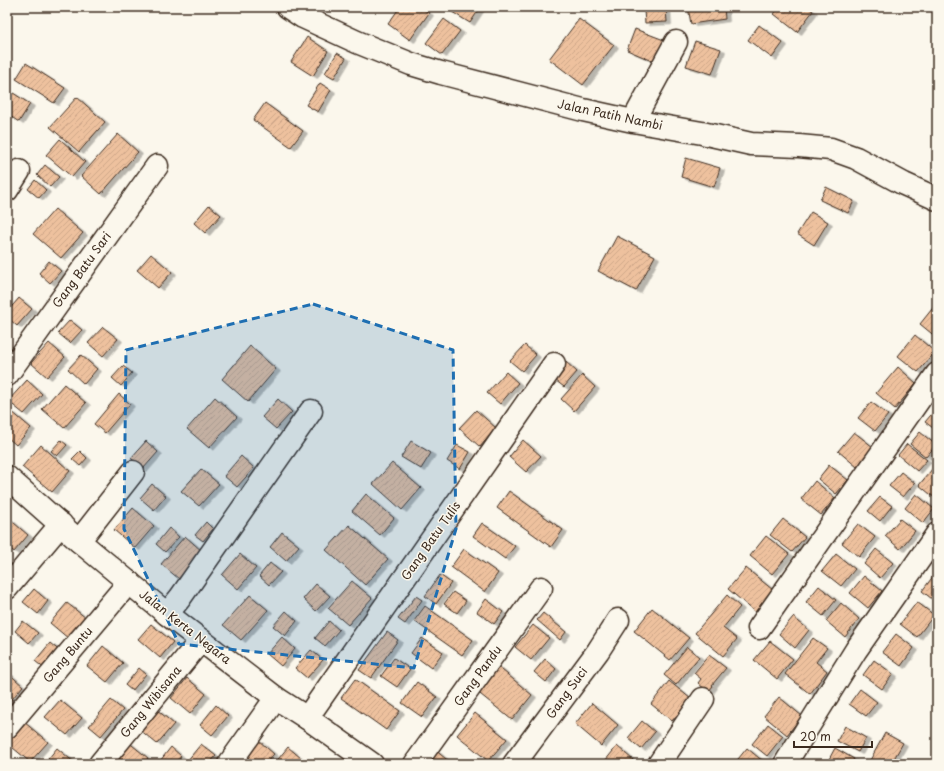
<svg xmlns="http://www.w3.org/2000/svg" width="944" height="771" font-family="'Playpen Sans',sans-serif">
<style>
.building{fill:url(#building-hatch);stroke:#3b2a1e;filter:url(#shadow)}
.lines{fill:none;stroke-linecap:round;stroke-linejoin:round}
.street-casing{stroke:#3b2a1e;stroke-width:25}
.secondary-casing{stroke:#3b2a1e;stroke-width:25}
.street{stroke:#fbf7ec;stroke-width:22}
.secondary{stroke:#fbf7ec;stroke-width:22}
.marked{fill:#1f6fb2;fill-opacity:0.2;stroke:#1f6fb2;stroke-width:3;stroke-dasharray:8 5;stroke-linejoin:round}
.labels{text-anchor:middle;stroke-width:3;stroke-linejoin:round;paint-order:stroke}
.street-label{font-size:12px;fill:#3b2a1e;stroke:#fbf7ec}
</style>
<defs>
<pattern id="building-hatch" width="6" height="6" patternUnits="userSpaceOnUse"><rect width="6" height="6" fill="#eec19e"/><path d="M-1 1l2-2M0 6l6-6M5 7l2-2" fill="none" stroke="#cda688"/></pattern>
<filter id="shadow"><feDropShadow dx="4.5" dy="2.5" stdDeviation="0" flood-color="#0004"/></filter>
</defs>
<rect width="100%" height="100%" fill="#fbf7ec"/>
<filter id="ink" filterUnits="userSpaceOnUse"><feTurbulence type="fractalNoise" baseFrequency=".025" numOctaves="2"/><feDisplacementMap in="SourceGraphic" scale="8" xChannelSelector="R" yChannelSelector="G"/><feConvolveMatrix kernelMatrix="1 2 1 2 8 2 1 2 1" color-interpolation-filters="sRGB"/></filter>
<g filter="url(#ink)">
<path class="building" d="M400,7H420L429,13L410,40L388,24Z
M444,7H479L480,8L470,23Z
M688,7H724L725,19L691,24Z
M779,7H807L813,11L797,32L774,14Z
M666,8L667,22L645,23L644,11Z
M444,19L460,31L442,55L426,43Z
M579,19L614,45L583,85L549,59Z
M759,25L783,43L772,58L748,40Z
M635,29L664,40L655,62L627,50Z
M307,37L328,51L313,76L291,62Z
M695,41L721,49L712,74L686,66Z
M337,53L346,58L334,78L325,73Z
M26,63L65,88L54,103L16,79Z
M320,83L331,90L318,112L306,105Z
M7,89L30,104L19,122L7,114Z
M77,97L105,122L79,152L50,127Z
M265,103L303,131L291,147L253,120Z
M118,134L138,152L101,194L81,176Z
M60,139L85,162L72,177L46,155Z
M686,158L720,168L714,187L681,177Z
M45,165L59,177L50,187L37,175Z
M35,180L46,190L39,198L28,189Z
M826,187L854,201L848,213L820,200Z
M209,205L221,215L205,233L194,223Z
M55,209L83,233L61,258L33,234Z
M811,212L828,222L814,245L797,234Z
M617,236L655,256L636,291L598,271Z
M151,254L172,272L158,288L137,270Z
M49,261L61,271L50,283L39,273Z
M19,298L32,309L17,326L7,317V312Z
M936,304H937V338L920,324Z
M70,320L82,330L70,343L58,333Z
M103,327L118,339L103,356L88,343Z
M915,335L935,352L918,372L898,356Z
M49,343L65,357L47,377L31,363Z
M525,345L536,355L522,371L510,361Z
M250,346L276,369L248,402L222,379Z
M81,355L97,369L84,384L68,369Z
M565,361L577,372L564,387L551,377Z
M123,366L132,373L121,386L112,378Z
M898,367L916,383L895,409L876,393Z
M506,372L518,383L500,404L487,393Z
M582,375L595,387L574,411L561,399Z
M27,380L42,394L24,414L8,401Z
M64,384L86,403L64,428L42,409Z
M119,394L130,404L105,433L94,424Z
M215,397L237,417L209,448L187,429Z
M278,399L292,412L276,429L262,417Z
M871,402L888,415L875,431L858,418Z
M936,409L937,410V431L925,422Z
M476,410L496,428L480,447L459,428Z
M11,411L31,428L16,445L7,437V416Z
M854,432L873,447L857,467L838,451Z
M920,432L936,445L926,457L910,444Z
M61,440L67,445L57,456L51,451Z
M523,440L541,456L526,472L509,457Z
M146,441L158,452L143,469L131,458Z
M411,441L431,453L421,469L401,457Z
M907,444L927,460L917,471L898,455Z
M41,445L70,471L52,492L22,467Z
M457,445L470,452L460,469L447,461Z
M80,451L87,458L80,466L72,459Z
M241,456L254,468L237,487L224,476Z
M392,463L421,488L402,510L373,484Z
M829,465L848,480L836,494L818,479Z
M933,468L937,471V498L936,499L919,485Z
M201,469L219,484L199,506L181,491Z
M901,472L915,483L903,497L889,486Z
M815,481L835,498L821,515L801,499Z
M152,484L166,496L154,510L140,498Z
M509,491L563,530L551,547L497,508Z
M366,494L394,518L380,535L352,511Z
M916,494L934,509L923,523L905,508Z
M880,497L892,506L880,521L868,511Z
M133,508L154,526L135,548L114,530Z
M7,517L28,535L14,552L7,546Z
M783,519L805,537L792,552L770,535Z
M900,519L915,531L900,549L885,536Z
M206,522L213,529L203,541L195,535Z
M482,523L515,546L505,559L473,536Z
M858,524L875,537L859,557L842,543Z
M349,525L388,559L365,585L326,550Z
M169,528L179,537L165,552L156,544Z
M282,532L299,546L286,561L270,547Z
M185,536L203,552L179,579L161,564Z
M766,536L789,554L772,574L750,556Z
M464,549L498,573L485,592L451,567Z
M876,549L893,563L880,578L864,564Z
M240,554L256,568L238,589L222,575Z
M836,554L855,569L841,586L822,571Z
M270,563L281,572L269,585L259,576Z
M746,568L773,590L755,612L728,589Z
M937,571V603L922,591Z
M440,575L451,583L436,604L425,596Z
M864,576L882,591L868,608L850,593Z
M352,581L372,598L348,625L328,608Z
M316,584L330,596L316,611L303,599Z
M819,586L836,600L823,616L806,602Z
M34,589L48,601L38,614L23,602Z
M453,592L466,601L457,613L444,604Z
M250,595L268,610L241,640L223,625Z
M727,595L740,607L723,628L737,639L723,656L695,633Z
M416,596L422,600L405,624L398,619Z
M486,599L503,612L494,624L477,612Z
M917,602L934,615L917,637L900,624Z
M67,603L86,618L69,639L50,623Z
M841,603L859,619L845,637L826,621Z
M425,606L473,640L462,655L414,621Z
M652,608L689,638L670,660L634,631Z
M286,611L297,621L285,636L273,626Z
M543,613L566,632L560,640L537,620Z
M793,617L809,630L795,648L779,634Z
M23,621L38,633L29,643L15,631Z
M329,621L339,630L325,646L315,638Z
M151,624L173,642L160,658L138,639Z
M533,625L549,638L531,660L515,647Z
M387,632L398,640L371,678L359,670Z
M896,634L914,648L901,666L882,652Z
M282,637L295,649L281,666L267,654Z
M422,638L443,652L431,668L411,653Z
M813,638L827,648L816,662L827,671L810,694L785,674Z
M770,641L793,659L777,679L754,660Z
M50,643L61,652L46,670L35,661Z
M103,646L123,663L107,682L87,666Z
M687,647L699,657L676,685L664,675Z
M311,650L323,660L307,678L295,668Z
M709,655L726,668L712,685L713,686L708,692L698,683L701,679L694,673Z
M394,658L410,669L397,687L381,676Z
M545,659L556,669L546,682L534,672Z
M874,660L893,674L882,689L863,675Z
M496,665L532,695L512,720L475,690Z
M139,668L146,674L132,691L125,685Z
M7,672L23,686L7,705Z
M187,678L206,694L190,714L171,698Z
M355,679L400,711L386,730L341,698Z
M669,681L691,699L672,721L651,704Z
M417,682L437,697L422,717L402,703Z
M860,689L877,702L866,716L849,704Z
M779,697L802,716L787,735L764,716Z
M60,700L82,718L67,735L45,717Z
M111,700L123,710L101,736L89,726Z
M592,703L618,725L601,746L575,724Z
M216,705L228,716L212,735L200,725Z
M156,709L174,724L157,744L139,729Z
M475,713L507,739L488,761L457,735Z
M642,721L655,732L641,749L628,738Z
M24,722L48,742L30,762L7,743Z
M768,724L783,736L767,756L752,744Z
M845,726L866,738L858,752L837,741Z
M885,733L903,743L891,764H868Z
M258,740L274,754L265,764H241Z
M127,741L148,758L144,764H115L111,761Z
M201,744L216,756L209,764H190L187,761Z
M617,746L633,760L630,764H608L605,761Z
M171,747L181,756L175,764H164L160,761Z
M288,747L308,764H274Z
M57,748L76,764H44Z
M747,748L765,763L764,764H734Z
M835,748L854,759L851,764H830L827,763Z
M434,749L452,764H422Z"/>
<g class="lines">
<g class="street-casing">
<path id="street" d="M288,7L303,17L357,42L411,64L441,73L583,110L633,121L702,133L751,144L799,146L831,149L856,158L904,184L937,199
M633,121L676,42
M7,190L19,171
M7,375L157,166
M79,541L133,472
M7,588L61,524
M167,614L180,598L311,411
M759,628L937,374
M307,718L554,364
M7,727L129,582
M100,764L201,640
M229,764L276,698
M415,764L541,588
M514,764L598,651L618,620
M659,764L703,699
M785,764L856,650L937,534"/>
</g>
<g class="secondary-casing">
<path id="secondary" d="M7,477L79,541L167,614L276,698L307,718L372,764"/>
</g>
<use href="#street" class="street"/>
<use href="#secondary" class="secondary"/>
</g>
</g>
<path class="marked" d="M313,304L453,350L456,529L414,668L179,644L124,529L126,350Z"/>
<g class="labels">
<g class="street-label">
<text transform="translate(610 115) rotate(12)" y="4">Jalan Patih Nambi</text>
<text transform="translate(82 270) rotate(-54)" y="4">Gang Batu Sari</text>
<text transform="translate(431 541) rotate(-55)" y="4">Gang Batu Tulis</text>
<text transform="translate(185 627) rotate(38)" y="4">Jalan Kerta Negara</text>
<text transform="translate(68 655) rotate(-50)" y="4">Gang Buntu</text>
<text transform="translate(478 676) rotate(-54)" y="4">Gang Pandu</text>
<text transform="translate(567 693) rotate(-54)" y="4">Gang Suci</text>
<text transform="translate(151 702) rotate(-51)" y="4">Gang Wibisana</text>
</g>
</g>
<rect width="944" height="771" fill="none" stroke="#fbf7ec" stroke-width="24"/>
<rect x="12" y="12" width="920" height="747" fill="none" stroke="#3b2a1e" stroke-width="1.5" filter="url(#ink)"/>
<path d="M794 741v6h78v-6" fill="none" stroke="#3b2a1e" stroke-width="2"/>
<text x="800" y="741" font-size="12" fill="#3b2a1e" stroke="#fbf7ec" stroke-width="3" paint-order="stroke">20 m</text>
</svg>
